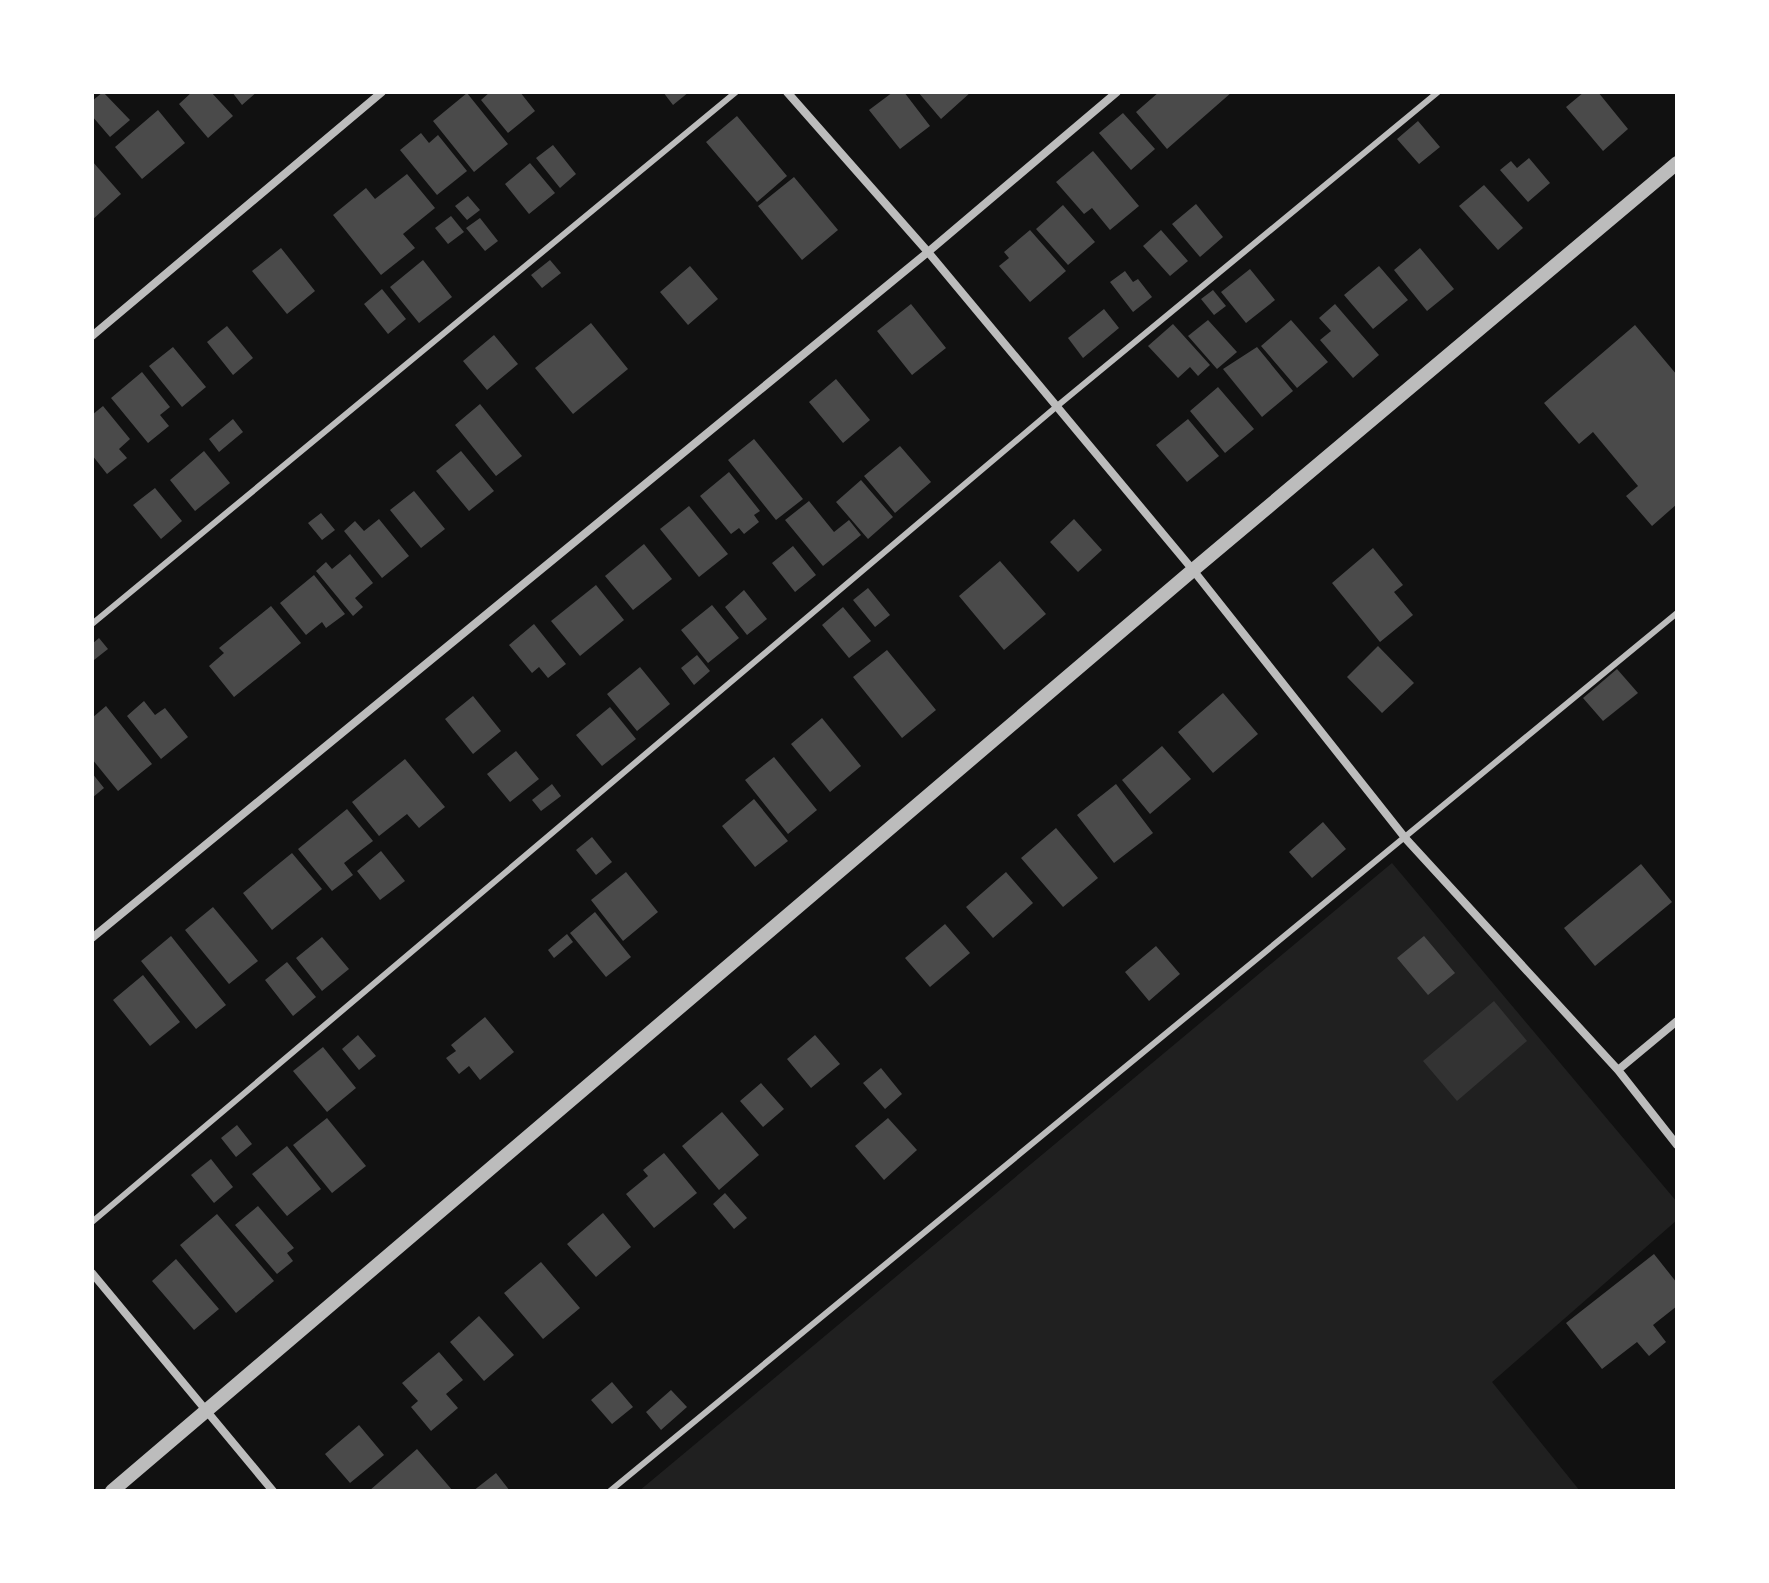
<svg xmlns="http://www.w3.org/2000/svg" width="1769" height="1583" font-family="Helvetica,sans-serif">
<style>
.green{fill:#202020}
.water{fill:#333}
.building{fill:#4a4a4a}
.lines{fill:none;stroke-linecap:round;stroke-linejoin:round}
.service{stroke:#bcbcbc;stroke-width:6}
.minor{stroke:#bcbcbc;stroke-width:8}
.tertiary{stroke:#bcbcbc;stroke-width:14}
</style>
<rect width="100%" height="100%" fill="#111"/>
<path class="green" d="M1392,863L1677,1202V1220L1492,1382L1580,1491H639Z"/>
<path class="water" d="M1494,1001L1527,1041L1457,1101L1423,1061Z"/>
<path class="building" d="M103,92L130,120L110,137L92,116V101Z
M192,92H211L233,116L208,138L179,104Z
M232,92H257L242,105Z
M490,92H520L535,111L508,133L481,100Z
M663,92H689L673,105Z
M893,92H904L930,126L900,149L869,110Z
M918,92H971L941,119Z
M1159,92H1232L1167,149L1136,112Z
M1584,92H1598L1628,129L1603,151L1566,107Z
M467,93L508,144L474,172L433,121Z
M158,110L185,143L142,179L115,147Z
M1123,113L1155,149L1131,170L1099,133Z
M737,116L787,176L757,202L706,142Z
M1418,121L1440,147L1419,164L1397,139Z
M421,133L429,143L438,135L467,171L437,195L400,150Z
M553,145L576,174L560,188L536,158Z
M1093,151L1139,206L1110,230L1092,208L1084,214L1056,182Z
M1529,158L1550,183L1528,202L1500,170L1511,161L1517,168Z
M92,161L121,194L92,220Z
M530,163L555,193L529,214L505,184Z
M407,174L435,208L403,234L415,248L381,275L333,215L366,188L375,199Z
M794,177L838,230L802,260L758,206Z
M1484,185L1523,228L1498,250L1459,206Z
M468,196L480,210L467,220L455,206Z
M1196,204L1223,237L1200,257L1172,224Z
M1063,205L1095,242L1068,265L1036,229Z
M451,216L464,232L448,244L435,228Z
M480,218L498,241L485,251L466,228Z
M1030,230L1066,271L1030,302L999,266L1009,258L1004,252Z
M1161,230L1188,261L1170,276L1143,246Z
M281,248L315,291L287,314L252,271Z
M1420,248L1454,289L1427,311L1394,270Z
M423,260L452,297L419,323L390,287Z
M550,260L561,273L542,288L531,275Z
M690,266L718,299L688,325L660,292Z
M1379,266L1408,300L1373,329L1344,295Z
M1250,269L1275,300L1246,323L1221,292Z
M1125,271L1133,282L1138,279L1152,297L1133,312L1110,282Z
M382,289L406,319L388,334L364,304Z
M1213,290L1226,306L1214,315L1201,299Z
M911,304L946,348L912,375L877,331Z
M1335,304L1379,355L1353,378L1320,340L1331,331L1319,318Z
M1104,309L1119,328L1083,358L1068,338Z
M1208,320L1237,352L1217,369L1188,336Z
M1291,320L1328,362L1297,388L1261,346Z
M591,323L628,369L573,414L535,368Z
M1173,324L1210,365L1198,376L1190,367L1178,378L1148,346Z
M1635,325L1677,375V504L1652,526L1626,496L1638,486L1593,432L1579,444L1544,403Z
M227,326L253,358L233,375L207,342Z
M494,335L518,364L487,390L463,361Z
M173,347L206,387L182,407L149,366Z
M1257,347L1293,391L1262,417L1223,369Z
M142,372L170,407L160,415L169,426L148,443L111,398Z
M836,379L870,420L843,443L809,402Z
M1218,387L1254,429L1225,453L1190,411Z
M480,404L522,456L496,476L455,425Z
M103,406L130,439L119,449L127,458L107,474L92,455V415Z
M233,419L243,432L219,452L209,439Z
M1188,419L1219,456L1187,482L1156,445Z
M754,439L803,499L776,520L728,460Z
M900,446L931,482L895,513L864,476Z
M204,451L230,483L195,511L170,480Z
M461,451L494,491L469,511L436,471Z
M729,472L760,511L754,515L759,522L744,534L739,528L731,534L700,496Z
M861,480L893,517L868,539L836,502Z
M155,488L182,521L161,539L133,505Z
M414,491L445,529L421,548L390,510Z
M809,501L834,532L849,520L861,535L823,566L785,520Z
M689,506L728,554L699,577L660,529Z
M321,513L335,530L322,540L308,523Z
M379,519L409,556L382,578L344,531L355,521L364,531Z
M1074,519L1102,550L1078,572L1050,542Z
M644,544L672,579L633,610L605,576Z
M793,546L816,575L795,592L772,563Z
M1373,548L1403,585L1394,592L1413,615L1380,642L1332,583Z
M350,554L373,583L355,598L363,607L353,616L316,571L326,562L332,569Z
M1000,561L1046,614L1004,650L959,596Z
M314,575L345,614L326,628L322,622L306,635L280,603Z
M596,585L624,620L580,656L551,621Z
M868,588L890,615L875,627L853,600Z
M744,590L767,619L747,635L725,607Z
M712,605L739,638L708,663L681,630Z
M271,606L301,643L234,697L209,666L224,653L219,648Z
M843,607L871,641L849,658L822,625Z
M534,624L566,664L548,678L539,667L532,673L509,645Z
M99,638L108,649L94,660L92,644Z
M1378,646L1414,683L1382,713L1347,677Z
M887,650L936,710L902,738L853,677Z
M697,655L710,671L694,685L681,668Z
M640,667L670,704L637,731L607,694Z
M1617,669L1638,693L1603,721L1583,698Z
M1223,693L1258,734L1213,773L1178,732Z
M473,696L501,731L473,754L445,719Z
M144,701L155,715L165,708L188,737L161,759L127,716Z
M106,706L152,764L118,791L92,759V718Z
M610,707L636,739L602,766L576,735Z
M822,718L861,766L830,792L791,744Z
M1162,746L1191,779L1150,814L1122,780Z
M516,751L539,779L510,802L487,774Z
M774,757L817,810L788,834L745,780Z
M405,759L445,807L419,828L407,814L379,836L352,802Z
M92,773L104,788L92,798Z
M552,784L561,796L541,811L532,800Z
M1116,784L1153,833L1114,863L1077,815Z
M754,799L788,841L755,867L722,826Z
M347,809L373,841L344,863L353,875L332,891L298,849Z
M1323,822L1346,849L1312,878L1289,852Z
M1056,828L1098,878L1063,907L1021,858Z
M592,837L612,862L596,875L576,850Z
M381,851L405,881L380,900L357,871Z
M292,853L322,889L272,930L243,893Z
M1641,864L1672,902L1595,966L1564,928Z
M626,872L658,912L623,941L591,900Z
M1006,872L1033,903L993,938L966,907Z
M213,907L258,961L229,984L185,930Z
M595,912L631,957L606,977L570,933Z
M945,924L970,953L930,987L905,958Z
M567,934L573,942L554,958L548,950Z
M171,936L226,1005L196,1029L141,961Z
M1424,936L1455,973L1428,995L1397,958Z
M322,937L349,969L322,991L296,958Z
M1156,946L1180,974L1149,1001L1125,972Z
M287,962L316,997L293,1016L265,980Z
M143,975L180,1022L150,1046L113,1000Z
M485,1017L514,1052L480,1080L469,1066L459,1074L446,1058L456,1051L451,1045Z
M358,1035L376,1056L359,1070L342,1049Z
M815,1035L840,1064L811,1088L787,1059Z
M323,1047L356,1088L327,1112L293,1071Z
M881,1068L902,1094L885,1109L863,1083Z
M761,1083L784,1109L763,1127L740,1101Z
M722,1112L759,1155L719,1190L682,1146Z
M327,1118L366,1166L332,1193L293,1145Z
M888,1118L917,1150L884,1180L855,1146Z
M237,1125L252,1144L236,1157L221,1138Z
M287,1146L321,1189L287,1216L252,1174Z
M664,1153L697,1193L654,1228L626,1194L648,1176L643,1170Z
M211,1159L233,1187L214,1203L191,1175Z
M725,1193L747,1218L734,1229L713,1204Z
M258,1206L294,1248L287,1253L293,1261L277,1274L235,1225Z
M603,1213L631,1247L596,1277L567,1244Z
M217,1214L274,1281L236,1313L180,1245Z
M1654,1254L1677,1283V1306L1653,1325L1666,1342L1649,1356L1637,1342L1602,1369L1566,1323Z
M176,1259L219,1309L194,1330L152,1281Z
M541,1262L580,1308L543,1339L504,1293Z
M479,1316L514,1355L484,1381L450,1342Z
M439,1352L463,1380L446,1394L458,1408L431,1431L411,1407L418,1401L402,1383Z
M612,1382L633,1407L612,1424L591,1400Z
M671,1390L687,1407L661,1430L646,1412Z
M359,1425L384,1455L350,1483L325,1454Z
M417,1449L453,1491H369Z
M496,1473L510,1491H473Z"/>
<g class="lines">
<path class="service" d="M92,624L736,92
M92,1222L1056,407L1438,92
M610,1491L1677,613"/>
<path class="minor" d="M787,92L928,252L1193,570L1406,839L1618,1070L1677,1145
M92,336L382,92
M92,938L928,252L1117,92
M1618,1070L1677,1021
M92,1273L273,1491"/>
<path class="tertiary" d="M112,1491L1193,570L1677,163"/>
</g>
<rect width="1769" height="1583" fill="none" stroke="#ffffff" stroke-width="188"/>
</svg>
